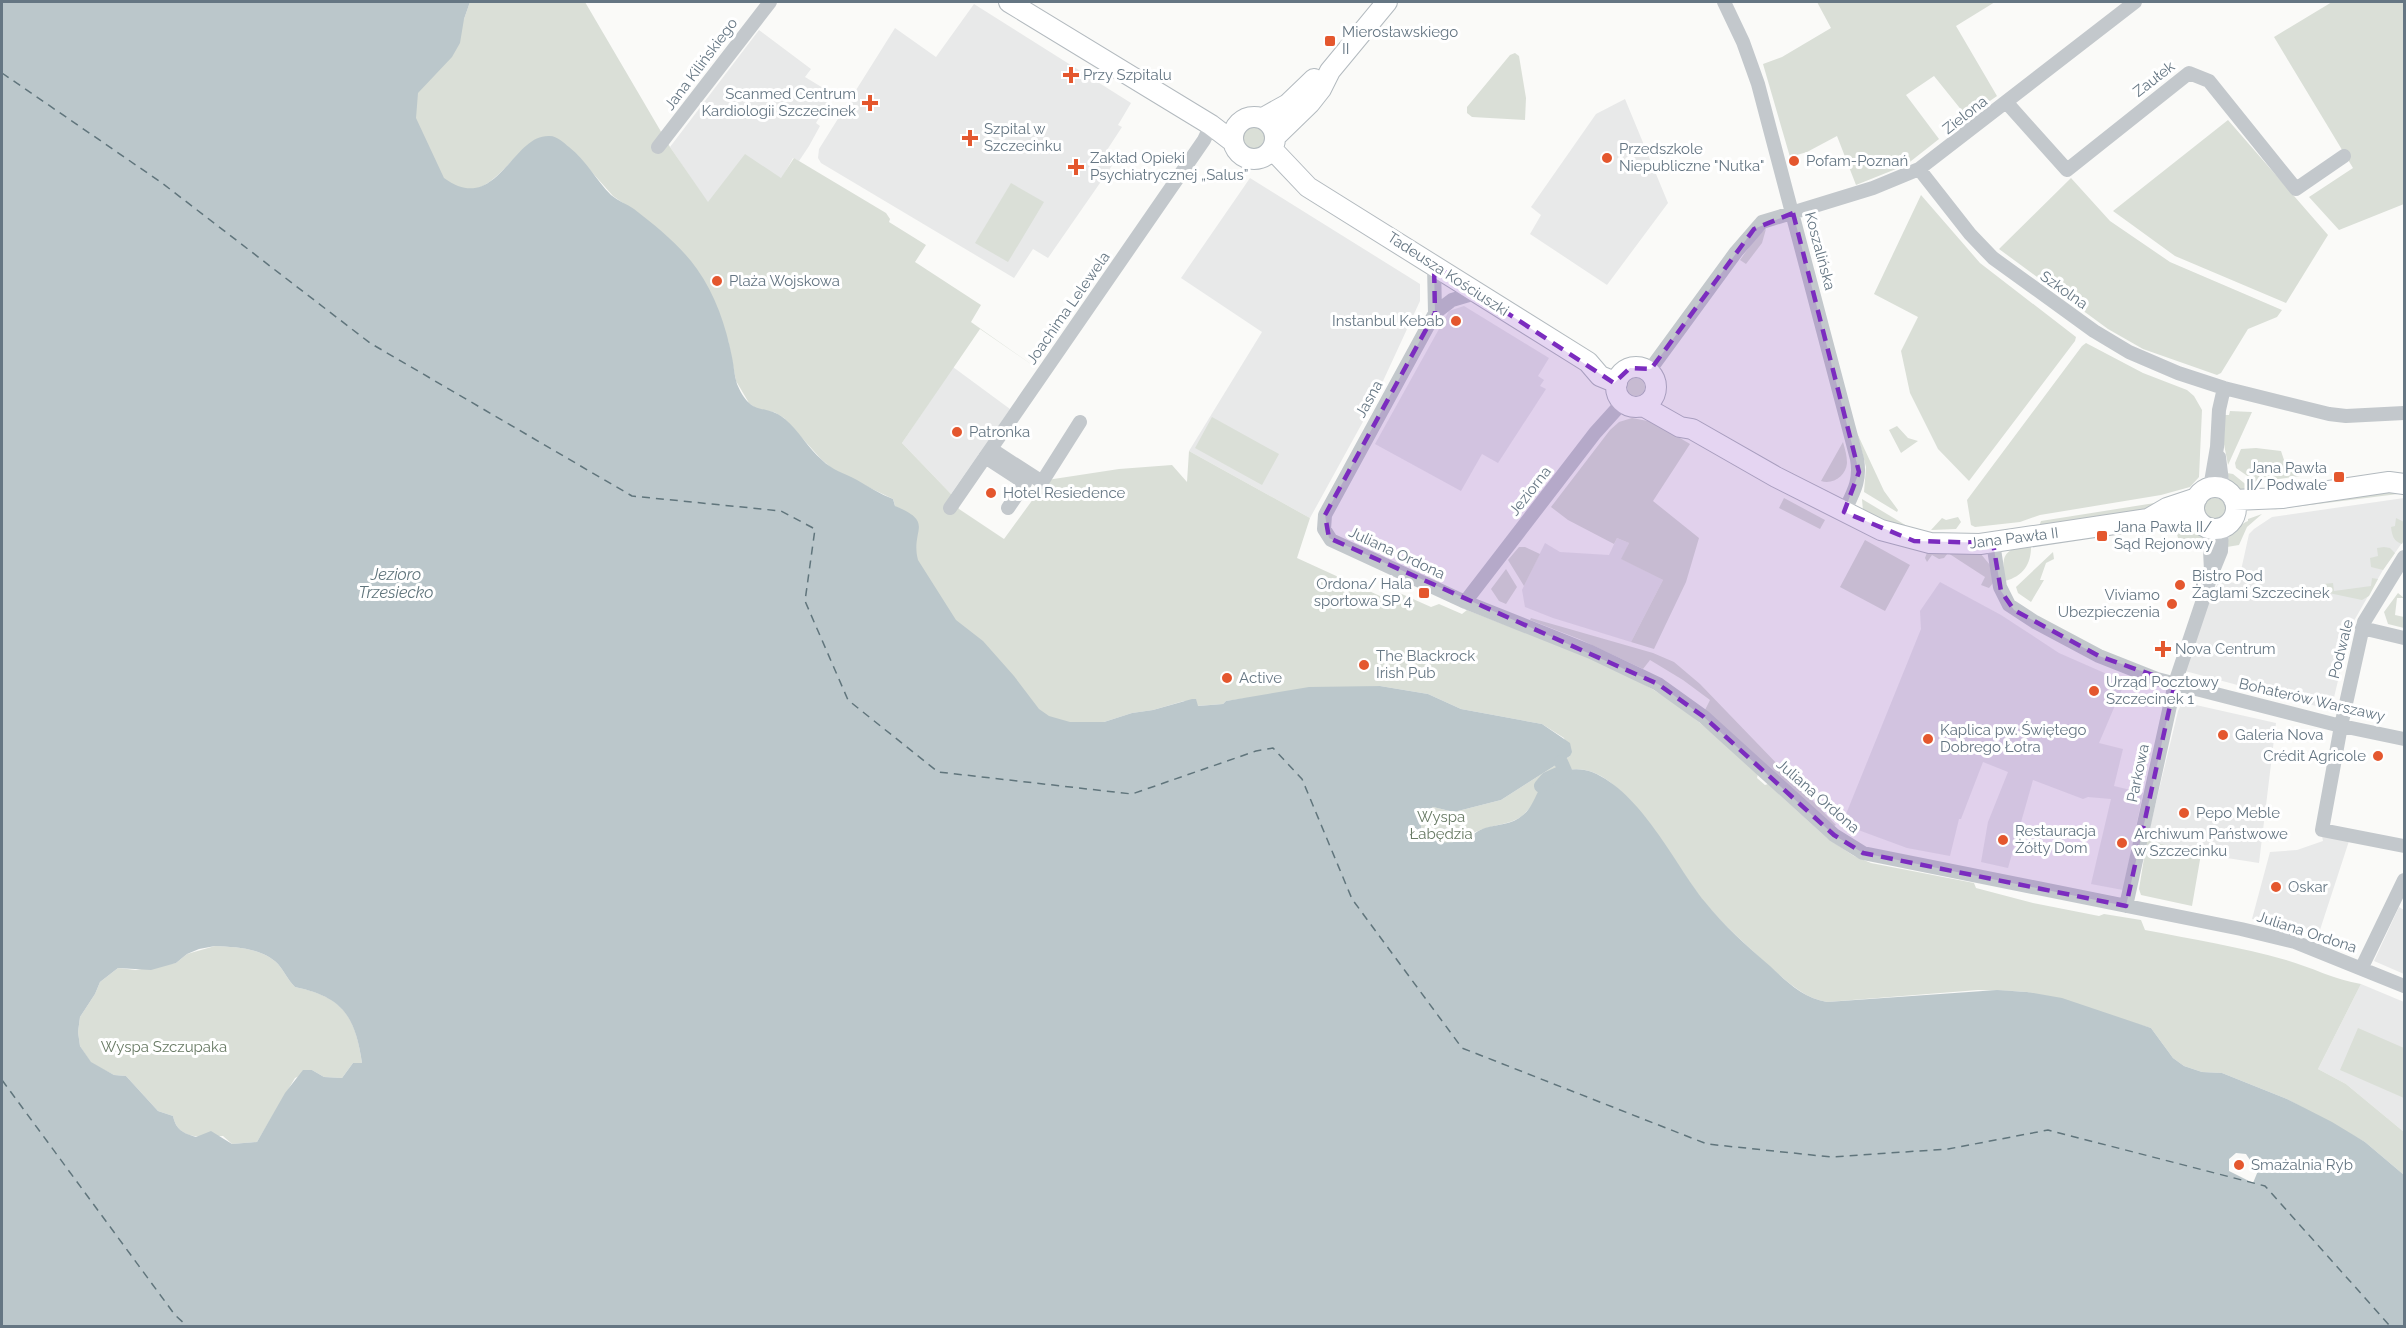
<svg xmlns="http://www.w3.org/2000/svg" width="2406" height="1328" font-family="Raleway,sans-serif">
<style>
.built{fill:#e8e9e9}
.green{fill:#dadfd7}
.water{fill:#bbc7cb;fill-rule:evenodd}
.pier{fill:#fafaf8}
.lines{fill:none;stroke-linecap:round;stroke-linejoin:round}
.canal{stroke:#bbc7cb;stroke-width:14}
.ferry{stroke:#60757c;stroke-width:1.5;stroke-dasharray:8 6;stroke-linecap:butt}
.secondary-casing{stroke:#b3babf;stroke-width:22}
.street{stroke:#c3c8cc;stroke-width:14}
.secondary{stroke:#fff;stroke-width:20}
.marked{fill:#7b2cbf;fill-opacity:0.2;stroke:#7b2cbf;stroke-width:4.5;stroke-dasharray:12 8;stroke-linejoin:round}
.poi-dot{fill:#e4572e;stroke:#fff;stroke-width:2}
.labels{text-anchor:middle;stroke-width:6;stroke-linejoin:round;paint-order:stroke}
.poi-label{font-size:15px;fill:#657683;stroke:#fff;text-anchor:start}
.street-label{font-size:15px;fill:#657683;stroke:#fff}
.park-label{font-size:15px;fill:#687a64;stroke:#fff}
.water-label{font-size:16px;font-style:italic;fill:#60757c;stroke:#fff}
</style>
<rect width="100%" height="100%" fill="#fafaf8"/>
<path class="built" d="M974,4L1131,103L1118,125L1122,127L1107,150L1118,157L1048,258L1033,249L1014,278L821,163L818,158L819,149L895,28L936,57Z
M759,30L811,69L805,77L833,94L816,123L820,126L809,146L799,161L793,158L782,178L708,203L670,147Z
M1625,99L1668,203L1607,285L1530,234L1541,215L1531,207L1596,114Z
M1250,178L1420,284V301L1371,407L1310,518L1189,451L1262,332L1181,278Z
M1464,306L1549,358L1538,376L1544,380L1540,386L1546,389L1498,463L1482,454L1461,491L1375,444L1449,311Z
M953,367L1010,409L951,494L902,443Z
M2404,498V540L2383,570L2351,626L2331,710L2185,671L2207,605L2220,579L2238,584L2249,534L2254,529L2272,517Z
M1617,538L1629,543L1622,559L1663,580L1631,642L1553,618L1525,607L1522,590L1545,543L1560,552L1609,555Z
M1940,582L2001,615L2059,653L2125,682L2099,743L2123,749L2114,786L2143,793L2123,890L2091,884L2111,799L2088,797L2083,799L2033,780L2008,868L1981,862L1988,822L2008,772L1983,762L1961,819H1959L1950,856L1907,848L1842,824L1921,629L1920,611Z
M2187,703L2276,723L2259,863L2201,854L2147,840L2178,711L2181,705Z
M2322,836L2349,841L2318,936L2252,919L2270,852L2297,850L2323,841Z
M2399,907L2404,910V974L2374,961Z
M2361,984L2404,1002V1132L2346,1084L2318,1069Z"/>
<path class="green" d="M470,2H585L670,147L708,202L745,154L781,178L794,158L886,213L890,219L889,222L926,245L915,262L981,305L971,322L1038,369L980,329L902,443L951,494L959,509L1004,539L1047,480L1119,469L1172,465L1187,482L1189,451L1310,518L1297,558L1380,596L1395,591L1431,607L1439,604L1462,614L1467,610C1529,635 1595,656 1654,690C1692,713 1725,744 1758,774L1757,778L1765,785L1768,784L1827,838L1854,856L1871,863L1974,883L1976,888L2033,903L2099,916L2104,914L2141,920L2145,930C2192,939 2240,947 2286,960C2311,967 2335,980 2361,984L2318,1069L2346,1084L2404,1132V1175L2365,1142L2287,1099L2222,1073L2202,1072L2184,1066L2173,1058L2151,1028L2027,992L2014,991L1978,990L1827,1002C1803,998 1788,982 1770,967C1748,946 1724,926 1705,903C1676,867 1631,779 1585,770C1576,768 1566,770 1558,772C1550,781 1529,811 1522,816C1511,824 1499,824 1487,828C1462,834 1451,856 1422,833L1420,820L1426,812L1433,807L1454,812L1501,800L1570,756L1564,738L1542,724L1461,709L1428,694L1380,686L1247,698L1226,701L1223,704L1197,706L1184,701L1153,710L1132,713L1104,722L1096,745L941,656L893,499L835,471L821,459L784,418L774,412L758,410L749,403L736,381L728,340L647,220L613,196L590,170L550,136C520,141 507,174 481,187L497,212L337,182L464,19Z
M1817,2H1995L1956,26L1997,96L1967,117L1934,76L1906,95L1939,139L1906,165L1856,185L1837,136L1807,152L1790,157L1763,64L1782,57L1831,28Z
M2332,2H2404V204L2339,230L2309,197L2353,168L2274,37Z
M1515,53L1519,56L1526,98L1525,120L1472,117L1467,113V107L1510,55Z
M2228,120L2328,235L2286,303L2175,256L2113,211Z
M1241 137a13 13 0 1 1 26 0a13 13 0 1 1-26 0Z
M2071,178L2110,221L2170,262L2282,310L2277,317L2248,329L2221,373L2217,375L2143,349L2108,329L1999,249Z
M1011,183L1044,202L1008,262L975,243Z
M1921,195L1980,263L2076,337L2075,341L1969,481L1938,449L1910,393L1901,351L1918,317L1874,294Z
M1766,229L1762,243L1746,264L1740,260L1757,236Z
M2086,343L2143,373L2187,390L2194,396L2202,410L2199,477L2190,487L2161,495L2040,515L2020,522L1975,527L1971,525L1967,500L2082,346Z
M1627 387a9 9 0 1 1 18 0a9 9 0 1 1-18 0Z
M2230,411L2252,412L2228,465L2223,439L2224,415H2229Z
M1212,417L1279,454L1262,485L1195,448Z
M1632,418L1653,422L1690,444L1653,501L1699,538L1686,582L1654,649L1631,642L1663,580L1621,559L1629,543L1617,538L1614,544L1568,520L1551,507L1610,430L1619,422Z
M1897,426L1908,438L1918,441L1901,453L1889,430Z
M1857,433L1884,491L1898,510L1897,512L1864,492L1866,467Z
M1843,442C1845,449 1847,456 1847,463C1846,476 1833,485 1821,481Z
M2256,448L2281,451L2286,466L2300,476L2256,482L2236,468L2235,463L2241,449Z
M2227,473L2233,474L2259,495L2237,491L2230,482Z
M2401,491L2398,494L2270,510L2366,493Z
M1784,498L1825,520L1820,529L1779,508Z
M2204 509a11 11 0 1 1 22 0a11 11 0 1 1-22 0Z
M1862,499L1917,532L1904,531L1863,511Z
M2161,502L2148,511L2039,526L2041,521Z
M2262,514L2247,527L2239,545L2227,547C2228,532 2236,527 2248,521V519Z
M1958,517L1961,522L1956,529L1931,530L1942,518L1946,520Z
M2396,518L2404,522V540L2402,544C2393,541 2392,535 2391,527L2395,526Z
M2174,524C2188,525 2204,527 2204,545L2190,543L2178,538Z
M1865,540L1910,565L1885,611L1840,587Z
M2031,543C2032,563 2024,576 2005,581C2001,552 2004,551 2031,543Z
M1519,547H1525L1540,554L1524,586L1508,560Z
M2384,547L2390,548L2395,553L2383,570L2371,567L2370,558L2378,556L2377,548Z
M1928,550L1980,553L1990,565L1993,583L1989,588L1981,585L1985,577L1948,553L1944,558L1939,559L1932,555L1927,562L1925,558Z
M2053,552L2054,559L2046,563L2040,580H2044L2031,602L2018,593L2016,587Z
M1506,569L1517,587L1506,604L1499,601L1491,589Z
M2372,578L2378,579L2369,596L2362,600L2324,592V584L2333,583L2334,591L2371,586Z
M2398,593L2404,598H2397L2395,615L2404,617L2403,625L2404,628L2388,624L2384,612Z
M1531,618L1653,653L1674,662L1700,684L1836,825L1834,826L1705,710L1710,700L1683,680L1650,660L1643,669L1579,639L1530,620Z
M2147,840L2201,854L2192,906L2141,895L2139,889Z
M215,946C236,947 262,948 278,964C284,971 288,980 295,987C343,997 355,1015 362,1063H353L342,1078L324,1077L312,1070L295,1078L257,1142L232,1144L223,1136C203,1137 178,1141 173,1116L158,1111L126,1076L114,1075L91,1063L80,1046L78,1032L80,1017L95,994L100,982L118,968L136,970L176,963L187,954Z
M2358,1028L2404,1048V1098L2340,1070Z"/>
<path class="water" d="M2,2H470L464,19L460,43L452,57L418,93L416,118L444,178C497,217 512,133 550,136C557,136 564,143 569,147C586,160 596,180 611,195C618,201 627,204 634,209C657,227 680,245 697,269C715,294 726,326 732,357C734,366 734,375 737,384C752,419 764,402 785,419C799,431 808,448 822,460C832,470 844,473 857,480C869,487 880,494 893,499L895,506C936,523 910,529 918,560L956,620L983,641L1014,676L1039,709L1049,716L1070,722H1104L1132,713L1153,710L1192,699H1196L1198,706L1223,704L1226,701L1309,687L1380,686L1428,694L1461,709L1542,724L1570,743L1572,752L1570,756L1501,800L1454,812L1433,807L1426,812L1420,820L1422,833C1434,843 1450,845 1465,839C1472,836 1478,830 1485,828C1498,824 1512,825 1523,815C1531,809 1535,797 1540,788C1551,771 1574,765 1592,772C1642,793 1673,862 1705,902C1724,926 1747,946 1770,966C1787,982 1803,998 1827,1002L1997,990L2027,992L2062,998L2151,1028L2173,1058L2184,1066L2202,1072L2222,1073L2287,1099L2332,1122L2365,1142L2404,1175V1326H2ZM215,946C236,947 262,948 278,964C284,971 288,980 295,987C342,997 355,1015 362,1063H353L342,1078L324,1077L312,1070H303L285,1093L257,1142L232,1144L211,1131L196,1137C183,1133 176,1130 173,1116L158,1111L126,1076L114,1075L91,1062L80,1046L78,1032L80,1017L95,994L100,982L118,968L151,970L176,963L187,954L199,949Z"/>
<path class="pier" d="M2236,1153L2246,1154L2252,1163L2260,1166L2253,1183L2229,1171V1159Z"/>
<g class="lines">
<path class="canal" d="M1541,786L1547,779L1565,771L1561,762"/>
<path class="ferry" d="M2,73L162,183L370,343L632,496L781,511L815,529L805,601L848,700L938,772L1132,794L1256,751L1273,748L1302,779L1352,899L1462,1048L1707,1144L1831,1157L1948,1149L2048,1130L2265,1186L2390,1326
M2,1080L175,1315L187,1326"/>
<g class="secondary-casing">
<path id="secondary" d="M1009,2L1211,125L1232,141
M1233 138a21 21 0 1 1 42 0a21 21 0 1 1-42 0Z
M1263,118L1288,104L1314,79
M1275,137L1310,103L1321,89L1330,71L1387,2
M1272,149L1308,187L1588,362L1600,376L1617,383
M1616 387a20 20 0 1 1 40 0a20 20 0 1 1-40 0Z
M1643,406L1680,427L1692,429L1776,477L1881,530L1930,543L1980,544L2148,519L2169,521L2196,517
M2194 508a21 21 0 1 1 42 0a21 21 0 1 1-42 0Z
M2234,500L2282,498L2389,482L2404,484
M2148,519L2167,508L2197,498"/>
</g>
<path class="street" d="M1724,2L1743,42L1758,84L1857,459C1861,481 1853,493 1844,512
M2007,103L2067,170L2189,73L2209,81L2296,189L2344,156
M658,147L770,2
M1919,169L1970,234L1993,258L2094,331L2129,352L2178,373L2224,388L2329,414L2346,416L2404,413
M1434,265L1435,313
M1479,292L1452,300L1435,313L1325,515L1324,529L1331,540L1463,601L1591,652L1658,684L1704,717L1834,835L1863,853L2241,929L2295,942L2404,986
M1649,371L1736,252L1762,222L1873,188L1919,169L2135,2
M991,449L1042,482L1080,422
M985,457L1025,483L1008,508
M2219,457L2223,489
M2210,488L2217,447L2219,410L2224,388
M950,508L1204,140L1211,125
M2209,528L2211,571
M1993,543L2000,587L2009,605L2035,622L2099,656L2157,679L2337,725L2404,739
M2404,557L2364,622L2341,726L2322,830L2404,846
M1465,602L1595,433L1623,402
M2362,628L2404,638
M2126,906L2175,683L2212,573L2221,551L2222,528
M2362,967L2404,880"/>
<use href="#secondary" class="secondary"/>
</g>
<path class="marked" d="M1793,213L1859,472L1844,512L1914,541L1993,543L2001,591L2014,610L2099,656L2175,683L2126,906L1863,853L1834,835L1704,717L1658,684L1329,538L1325,515L1435,313L1434,265L1614,383L1630,368L1651,369L1754,229Z"/>
<g class="poi-dot">
<rect x="1324" y="35" width="12" height="12" rx="3"/>
<path d="M1068 66h6v6h6v6h-6v6h-6v-6h-6v-6h6z"/>
<path d="M867 94h6v6h6v6h-6v6h-6v-6h-6v-6h6z"/>
<path d="M967 129h6v6h6v6h-6v6h-6v-6h-6v-6h6z"/>
<circle cx="1607" cy="158" r="6"/>
<circle cx="1794" cy="161" r="6"/>
<path d="M1073 158h6v6h6v6h-6v6h-6v-6h-6v-6h6z"/>
<circle cx="717" cy="281" r="6"/>
<circle cx="1456" cy="321" r="6"/>
<circle cx="957" cy="432" r="6"/>
<rect x="2333" y="471" width="12" height="12" rx="3"/>
<circle cx="991" cy="493" r="6"/>
<rect x="2096" y="530" width="12" height="12" rx="3"/>
<circle cx="2180" cy="585" r="6"/>
<rect x="1418" y="587" width="12" height="12" rx="3"/>
<circle cx="2172" cy="604" r="6"/>
<path d="M2160 640h6v6h6v6h-6v6h-6v-6h-6v-6h6z"/>
<circle cx="1364" cy="665" r="6"/>
<circle cx="1227" cy="678" r="6"/>
<circle cx="2094" cy="691" r="6"/>
<circle cx="2223" cy="735" r="6"/>
<circle cx="1928" cy="739" r="6"/>
<circle cx="2378" cy="756" r="6"/>
<circle cx="2184" cy="813" r="6"/>
<circle cx="2003" cy="840" r="6"/>
<circle cx="2122" cy="843" r="6"/>
<circle cx="2276" cy="887" r="6"/>
<circle cx="2239" cy="1165" r="6"/>
</g>
<g class="labels">
<g class="poi-label">
<text x="1342" y="37">Mierosławskiego<tspan x="1342" dy="17">II</tspan></text>
<text x="1083" y="80">Przy Szpitalu</text>
<text x="856" y="99" text-anchor="end">Scanmed Centrum<tspan x="856" dy="17">Kardiologii Szczecinek</tspan></text>
<text x="984" y="134">Szpital w<tspan x="984" dy="17">Szczecinku</tspan></text>
<text x="1619" y="154">Przedszkole<tspan x="1619" dy="17">Niepubliczne "Nutka"</tspan></text>
<text x="1090" y="163">Zakład Opieki<tspan x="1090" dy="17">Psychiatrycznej „Salus”</tspan></text>
<text x="1806" y="166">Pofam-Poznań</text>
<text x="729" y="286">Plaża Wojskowa</text>
<text x="1444" y="326" text-anchor="end">Instanbul Kebab</text>
<text x="969" y="437">Patronka</text>
<text x="2327" y="473" text-anchor="end">Jana Pawła<tspan x="2327" dy="17">II/ Podwale</tspan></text>
<text x="1003" y="498">Hotel Resiedence</text>
<text x="2114" y="532">Jana Pawła II/<tspan x="2114" dy="17">Sąd Rejonowy</tspan></text>
<text x="2192" y="581">Bistro Pod<tspan x="2192" dy="17">Żaglami Szczecinek</tspan></text>
<text x="1412" y="589" text-anchor="end">Ordona/ Hala<tspan x="1412" dy="17">sportowa SP 4</tspan></text>
<text x="2160" y="600" text-anchor="end">Viviamo<tspan x="2160" dy="17">Ubezpieczenia</tspan></text>
<text x="2175" y="654">Nova Centrum</text>
<text x="1376" y="661">The Blackrock<tspan x="1376" dy="17">Irish Pub</tspan></text>
<text x="1239" y="683">Active</text>
<text x="2106" y="687">Urząd Pocztowy<tspan x="2106" dy="17">Szczecinek 1</tspan></text>
<text x="1940" y="735">Kaplica pw. Świętego<tspan x="1940" dy="17">Dobrego Łotra</tspan></text>
<text x="2235" y="740">Galeria Nova</text>
<text x="2366" y="761" text-anchor="end">Crédit Agricole</text>
<text x="2196" y="818">Pepo Meble</text>
<text x="2015" y="836">Restauracja<tspan x="2015" dy="17">Żółty Dom</tspan></text>
<text x="2134" y="839">Archiwum Państwowe<tspan x="2134" dy="17">w Szczecinku</tspan></text>
<text x="2288" y="892">Oskar</text>
<text x="2251" y="1170">Smażalnia Ryb</text>
</g>
<g class="street-label">
<text transform="translate(701 64) rotate(-53)" y="5">Jana Kilińskiego</text>
<text transform="translate(2154 79) rotate(-38)" y="5">Zaułek</text>
<text transform="translate(1965 115) rotate(-38)" y="5">Zielona</text>
<text transform="translate(1820 251) rotate(75)" y="5">Koszalińska</text>
<text transform="translate(1448 274) rotate(33)" y="5">Tadeusza Kościuszki</text>
<text transform="translate(2064 290) rotate(35)" y="5">Szkolna</text>
<text transform="translate(1068 308) rotate(-55)" y="5">Joachima Lelewela</text>
<text transform="translate(1369 399) rotate(-61)" y="5">Jasna</text>
<text transform="translate(1530 491) rotate(-52)" y="5">Jeziorna</text>
<text transform="translate(2014 538) rotate(-7)" y="5">Jana Pawła II</text>
<text transform="translate(1397 553) rotate(25)" y="5">Juliana Ordona</text>
<text transform="translate(2341 649) rotate(-76)" y="5">Podwale</text>
<text transform="translate(2312 700) rotate(13)" y="5">Bohaterów Warszawy</text>
<text transform="translate(2138 773) rotate(-78)" y="5">Parkowa</text>
<text transform="translate(1818 796) rotate(41)" y="5">Juliana Ordona</text>
<text transform="translate(2307 932) rotate(18)" y="5">Juliana Ordona</text>
</g>
<g class="park-label">
<text x="1441" y="822">Wyspa<tspan x="1441" dy="17">Łabędzia</tspan></text>
<text x="164" y="1052">Wyspa Szczupaka</text>
</g>
<g class="water-label">
<text x="396" y="580">Jezioro<tspan x="396" dy="18">Trzesiecko</tspan></text>
</g>
</g>
<rect width="2406" height="1328" fill="none" stroke="#657683" stroke-width="6"/>
</svg>
